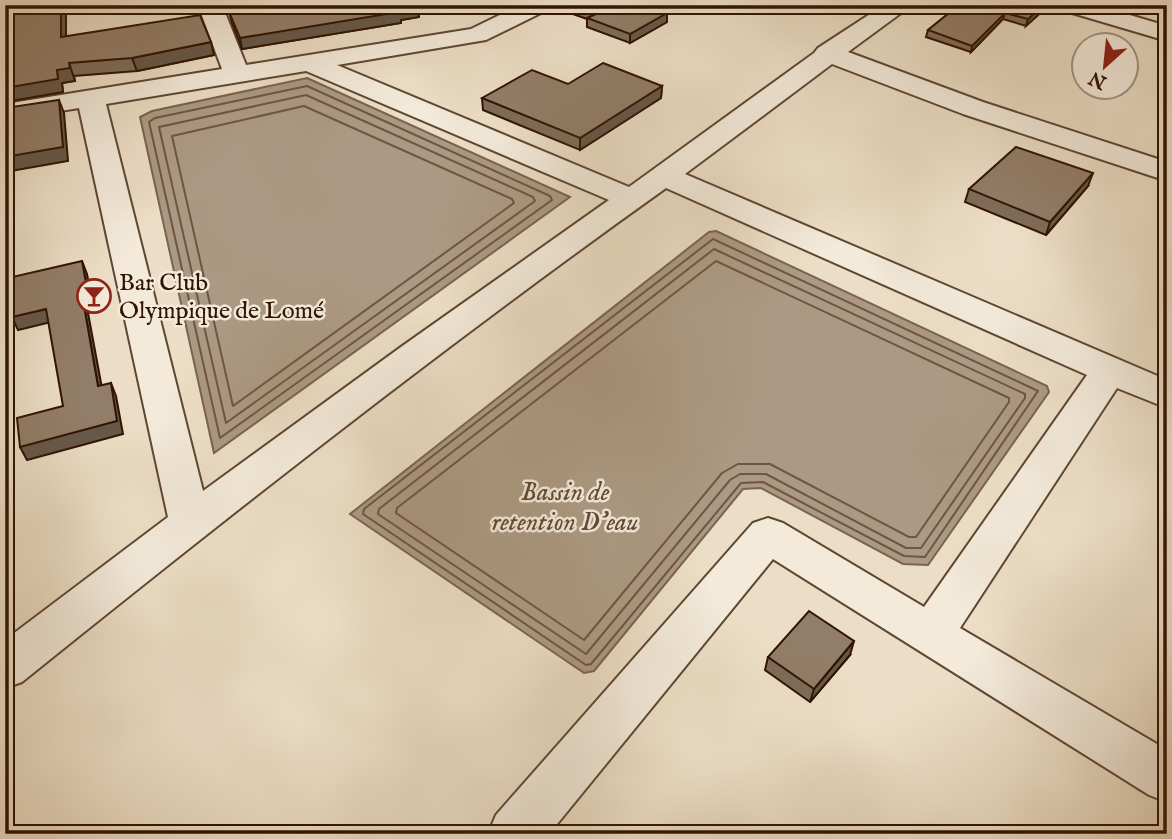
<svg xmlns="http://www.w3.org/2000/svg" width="1172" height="839" font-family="'IM FELL English',serif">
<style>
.water{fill:#ac9983;stroke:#7a634f;stroke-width:2}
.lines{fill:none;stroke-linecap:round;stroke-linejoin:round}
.shore{stroke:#6e5642;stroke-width:2}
.minor-casing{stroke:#5f4633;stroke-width:4}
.minor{fill:#f3eada;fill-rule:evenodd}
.wall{fill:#7e6c59;stroke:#301302;stroke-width:2}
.shaded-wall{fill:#665849;stroke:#301302;stroke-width:2}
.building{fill:#927d68;stroke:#301302;stroke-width:2}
.labels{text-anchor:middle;stroke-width:5;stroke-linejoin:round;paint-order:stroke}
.poi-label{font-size:24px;fill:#301302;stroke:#f3eada;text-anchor:start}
.water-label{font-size:26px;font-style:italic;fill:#624936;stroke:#f3eada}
</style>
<rect width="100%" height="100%" fill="#ecdec6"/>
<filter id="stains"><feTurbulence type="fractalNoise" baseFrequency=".00286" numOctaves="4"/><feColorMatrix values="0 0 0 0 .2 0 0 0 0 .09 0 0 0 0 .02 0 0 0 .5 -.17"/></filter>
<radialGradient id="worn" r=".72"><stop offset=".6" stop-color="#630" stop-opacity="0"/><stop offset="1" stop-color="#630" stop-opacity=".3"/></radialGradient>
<path class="water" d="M307,78L570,197L214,453L140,117L152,111Z
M716,231L1047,386L1049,392L928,565L903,564L761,488L743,489L594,671L584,673L350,514L709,232Z"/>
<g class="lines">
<path class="shore" d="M307,86L550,196L552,200L220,438L149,122L155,118Z
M306,95L533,197L535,201L226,423L159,127Z
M304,106L512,199L514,203L233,406L172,136Z
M713,239L1038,391L925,557L904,556L763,482L741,483L591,664L586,665L363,514L364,509Z
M714,249L1025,394V398L921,548H906L766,474H740L730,480L586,654L378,514L379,509Z
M716,261L1009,398V402L916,537H909L770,464H738L722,473L584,640L396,513L397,508Z"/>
<g class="minor-casing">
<path id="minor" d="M198,5H222L246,65L471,29L520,5H551L547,10L486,40L337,65L629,187L814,53L818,48L884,5H912L848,52L983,102L1167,162V181L963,114L832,64L685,174L1167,380V408L1117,388L960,628L1167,750V802L1149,795L773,559L549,834H488L496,815L753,523L768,518L783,523L924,607L1087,375L666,188C446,345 233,512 22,682L5,688V640L168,517L79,108L5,120V104L222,69ZM306,71L609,200L401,347L203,491L106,104Z
M1058,5H1096L1167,26V41L1062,10Z"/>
</g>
<use href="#minor" class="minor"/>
</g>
<path class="wall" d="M5,5L66,37L214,55L137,71L74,76L75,81L62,83L63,92L5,102Z
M233,5H417L419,17L401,20V23L242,49L232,23L229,12L235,11Z
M553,5H645L667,13V22L630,43L587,27V19L553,7Z
M959,5H1049L1026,26L1003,19L971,52L926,37L928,30Z
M568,84L662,86L661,98L580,150L483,110L482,98Z
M1088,186L1046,235L965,202L969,189Z
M850,655L810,702L765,670L768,657Z"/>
<path class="shaded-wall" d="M61,5H66V50L61,37Z
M1044,5H1049L1026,26L1028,19Z
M417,6L419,17L401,20V23L242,49L240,38Z
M667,13V22L630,43V34Z
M1005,13L1003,19L971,52L972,46Z
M211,42L214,55L137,71L132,58Z
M69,63L75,81L62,83L63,92L5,102V88L57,70Z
M662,86L661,98L580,150V138Z
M59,100L64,113L68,161L5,172V157Z
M1093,173L1088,186L1046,235L1050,222Z
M82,261L87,274L94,311L88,313L104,399L98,386L83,300Z
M46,309L51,322L18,330L12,317Z
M111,383L116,396L123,434L27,460L20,447Z
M854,641L850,655L810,702L814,689Z"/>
<path class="building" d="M5,5H61V37L200,15L211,42L132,58L69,63L70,68L57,70L58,79L5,88Z
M234,5H417V6L398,10L399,12L240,38L229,12L236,11Z
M571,5H645L667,13L630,34L587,18L596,14Z
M959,5H1044L1028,19L1005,13L972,46L928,30Z
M603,63L662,86L580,138L482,98L532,70L568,84Z
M59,100L63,147L5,157V108Z
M1016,147L1093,173L1050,222L969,189Z
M82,261L89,299L83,300L98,386L111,383L117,421L20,447L17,418L63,406L46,309L12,317L8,278Z
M809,611L854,641L814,689L768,657Z"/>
<defs>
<g id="bar-ring" transform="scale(1.75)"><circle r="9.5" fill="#f3eada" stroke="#8f2418" stroke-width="1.5"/><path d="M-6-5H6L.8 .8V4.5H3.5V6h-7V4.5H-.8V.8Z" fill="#8f2418"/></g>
</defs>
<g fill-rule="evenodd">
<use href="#bar-ring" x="94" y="296"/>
</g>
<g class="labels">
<g class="poi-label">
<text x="119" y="290">Bar Club<tspan x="119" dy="28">Olympique de Lomé</tspan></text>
</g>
<g class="water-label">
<text x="565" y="500">Bassin de<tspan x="565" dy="30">retention D'eau</tspan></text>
</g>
</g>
<rect width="1172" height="839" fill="none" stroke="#ecdec6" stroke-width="28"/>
<rect x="7" y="7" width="1158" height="825" fill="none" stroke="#301302" stroke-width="3.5"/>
<rect x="14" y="14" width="1144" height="811" fill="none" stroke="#301302" stroke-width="2"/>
<g transform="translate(1105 66) rotate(207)"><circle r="33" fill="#f3eada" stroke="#a59484" stroke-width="2"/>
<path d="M0-5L12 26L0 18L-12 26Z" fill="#8f2418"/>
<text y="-10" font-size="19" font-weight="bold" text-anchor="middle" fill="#301302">N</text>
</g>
<rect width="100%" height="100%" filter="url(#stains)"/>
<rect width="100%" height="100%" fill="url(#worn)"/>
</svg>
